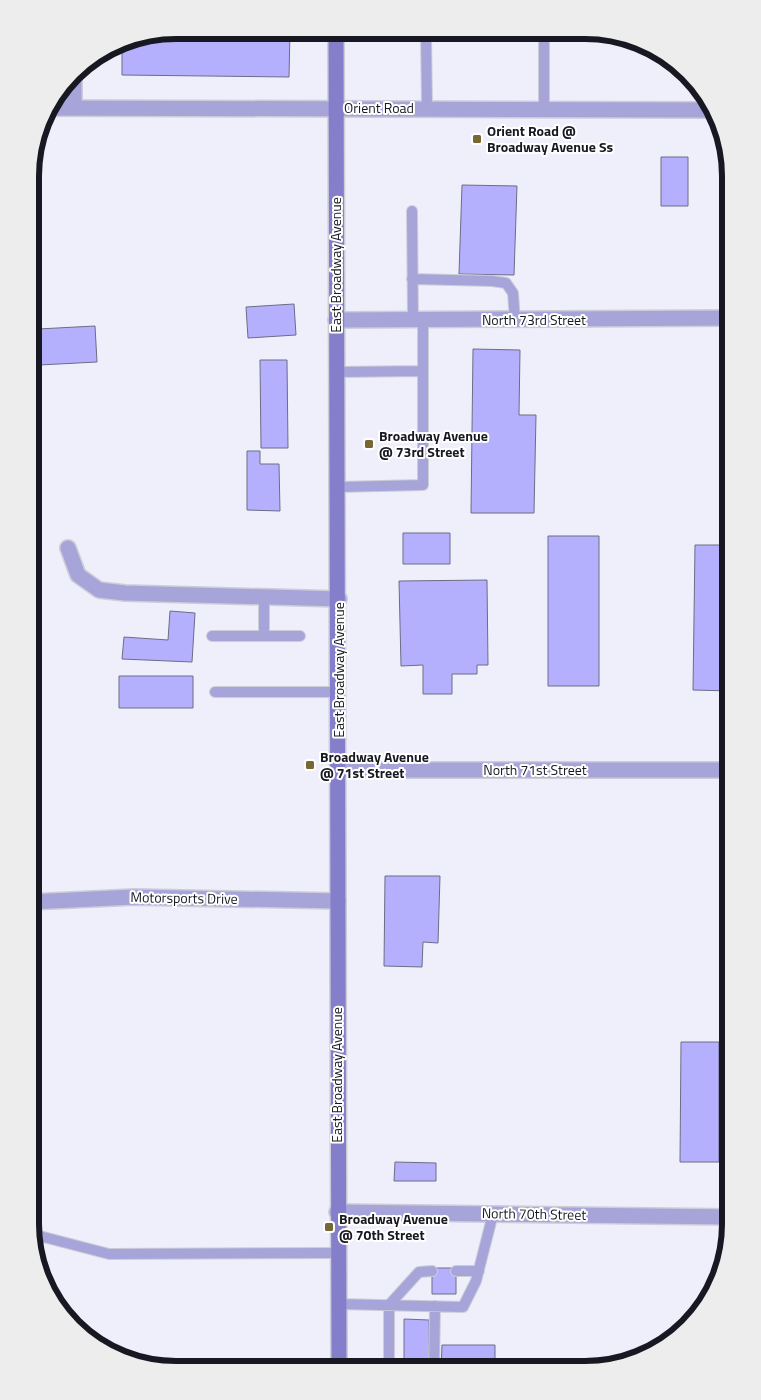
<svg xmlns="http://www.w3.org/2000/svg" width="761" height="1400" font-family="'Titillium Web',sans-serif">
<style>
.building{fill:#b5b0fe;stroke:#6c6c86}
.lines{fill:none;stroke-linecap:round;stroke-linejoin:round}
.service-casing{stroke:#cdcdd8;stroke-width:12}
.minor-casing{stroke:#cdcdd8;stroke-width:18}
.tertiary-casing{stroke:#cdcdd8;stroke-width:18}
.secondary-casing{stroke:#cdcdd8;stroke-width:18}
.service{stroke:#a6a4d9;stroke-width:10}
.minor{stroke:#a6a4d9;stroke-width:15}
.tertiary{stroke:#a6a4d9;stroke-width:15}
.secondary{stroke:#847ecb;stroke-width:15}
.poi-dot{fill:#766734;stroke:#fff;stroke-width:2}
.labels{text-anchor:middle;stroke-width:4;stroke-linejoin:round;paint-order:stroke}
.street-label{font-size:14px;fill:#181822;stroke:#fff}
.poi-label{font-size:14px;font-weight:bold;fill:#181822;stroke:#fff;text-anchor:start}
.rim{fill:none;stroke:#181822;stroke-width:6}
</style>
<rect width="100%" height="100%" fill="#efeffb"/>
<path class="building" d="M175,30L290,31L289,77L122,75V41Z
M389,31H415L414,41L389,40Z
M464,32H512V34L464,33Z
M661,157H688V206H661Z
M462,185L517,186L514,275L459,274Z
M294,304L296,335L248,338L246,307Z
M95,326L97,362L39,365L38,329Z
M473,349L520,350L519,415H536L534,513H471Z
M260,360H287L288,448H261Z
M247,451H260V464H279L280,511L247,510Z
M403,533H450V564H403Z
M548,536H599V686H548Z
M695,545H731V691L693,690Z
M487,580L488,665H477V674H452V694H423V665L401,666L399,581Z
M170,611L195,613L192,662L122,659L124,637L168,640Z
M119,676H193V708H119Z
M31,697H33L34,725H31Z
M385,876H440L438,943L423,942L422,967L384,966Z
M681,1042H719V1162H680Z
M395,1162L436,1163V1181H394Z
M432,1268H456V1294H432Z
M404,1319L429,1320V1361L404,1360Z
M442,1345H495V1370H441Z"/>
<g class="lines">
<g class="service-casing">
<path id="service" d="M426,32L427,108
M544,109V32
M412,211L413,320
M412,279L492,281L506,283L513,293L515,321
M337,372L423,371
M338,487L423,485V320
M212,636H264V597
M264,636H300
M215,692H339
M729,1217L731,1132
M32,1234L109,1254L337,1253
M456,1271H479
M338,1304L463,1307L476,1281L493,1214
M389,1369V1305L419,1272L432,1271
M434,1370L435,1306"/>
</g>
<g class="minor-casing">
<path id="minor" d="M74,73V108
M336,320L731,318
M68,548L78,575L99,590L125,593L339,599
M339,770H731
M30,902L134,897L338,901
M337,1212L731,1217"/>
</g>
<g class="tertiary-casing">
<path id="tertiary" d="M47,108L711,110"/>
</g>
<g class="secondary-casing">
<path id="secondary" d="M336,31L339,1369"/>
</g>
<use href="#service" class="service"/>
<use href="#minor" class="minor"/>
<use href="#tertiary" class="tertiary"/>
<use href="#secondary" class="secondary"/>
</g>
<g class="poi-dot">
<rect x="472" y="134" width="10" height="10" rx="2.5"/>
<rect x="364" y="439" width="10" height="10" rx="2.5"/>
<rect x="305" y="760" width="10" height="10" rx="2.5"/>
<rect x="324" y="1222" width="10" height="10" rx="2.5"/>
</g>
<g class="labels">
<g class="street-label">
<text x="379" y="113">Orient Road</text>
<text transform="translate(336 265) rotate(-90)" y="5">East Broadway Avenue</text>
<text x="534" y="325">North 73rd Street</text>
<text transform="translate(339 670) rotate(-90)" y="5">East Broadway Avenue</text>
<text x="535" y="775">North 71st Street</text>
<text transform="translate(184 898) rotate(1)" y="5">Motorsports Drive</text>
<text transform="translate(337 1075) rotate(-90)" y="5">East Broadway Avenue</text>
<text transform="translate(534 1214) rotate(1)" y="5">North 70th Street</text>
</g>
<g class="poi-label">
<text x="487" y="136">Orient Road @<tspan x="487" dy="16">Broadway Avenue Ss</tspan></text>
<text x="379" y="441">Broadway Avenue<tspan x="379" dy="16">@ 73rd Street</tspan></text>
<text x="320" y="762">Broadway Avenue<tspan x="320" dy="16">@ 71st Street</tspan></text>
<text x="339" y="1224">Broadway Avenue<tspan x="339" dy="16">@ 70th Street</tspan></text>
</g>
</g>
<path d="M0 0H761V1400H0ZM176 39H585A137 137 0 0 1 722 176V1224A137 137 0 0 1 585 1361H176A137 137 0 0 1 39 1224V176A137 137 0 0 1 176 39Z" fill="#ededed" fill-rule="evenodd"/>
<path class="rim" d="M176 39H585A137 137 0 0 1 722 176V1224A137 137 0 0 1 585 1361H176A137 137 0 0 1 39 1224V176A137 137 0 0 1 176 39Z"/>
</svg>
